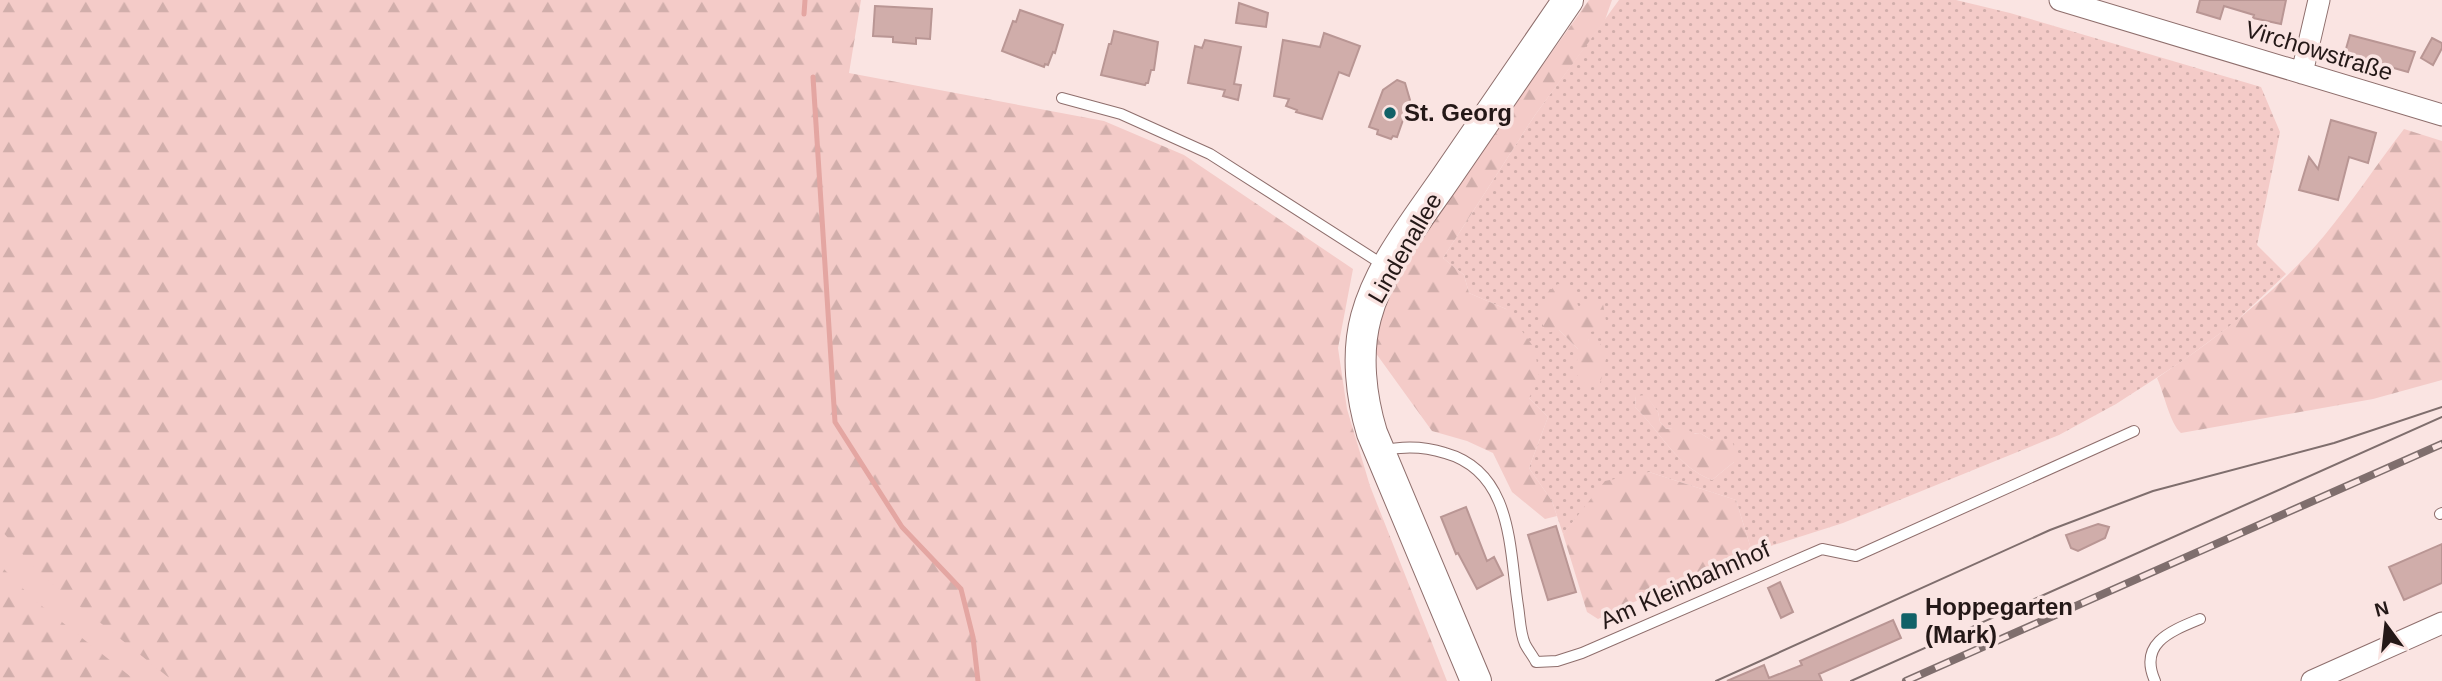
<svg xmlns="http://www.w3.org/2000/svg" width="2442" height="681" font-family="Helvetica,sans-serif">
<style>
.grass{fill:url(#grass-dots);fill-rule:evenodd}
.forest{fill:url(#forest-firs)}
.pitch{fill:#f4cbc8}
.lines{fill:none;stroke-linecap:round;stroke-linejoin:round}
.stream{stroke:#e4a6a2;stroke-width:5}
.building{fill:#d0adaa;stroke:#b99694;stroke-width:2}
.lane-casing{stroke:#8e6e6c;stroke-width:12}
.street-casing{stroke:#8e6e6c;stroke-width:23}
.secondary-casing{stroke:#8e6e6c;stroke-width:32}
.lane{stroke:#fff;stroke-width:10}
.street{stroke:#fff;stroke-width:21}
.secondary{stroke:#fff;stroke-width:30}
.tram{stroke:#7f6e6d;stroke-width:2}
.rail-casing{stroke:#7f6e6d;stroke-width:8}
.rail{stroke:#fae4e2;stroke-width:5;stroke-dasharray:16;stroke-linecap:butt}
.poi-dot{fill:#116167;stroke:#fae4e2;stroke-width:2.5}
.labels{text-anchor:middle;stroke-width:7;stroke-linejoin:round;paint-order:stroke}
.street-label{font-size:24px;fill:#241817;stroke:#fae4e2}
.poi-label{font-size:24px;font-weight:bold;fill:#241817;stroke:#fae4e2;text-anchor:start}
</style>
<defs>
<pattern id="grass-dots" width="8" height="8" patternUnits="userSpaceOnUse" patternTransform="scale(1.75)"><rect width="8" height="8" fill="#f4cbc8"/><path d="M2 2h.1M6 6h.1" fill="none" stroke="#d1aeab" stroke-width="1.8" stroke-linecap="round"/></pattern>
<pattern id="forest-firs" width="22" height="20" patternUnits="userSpaceOnUse" patternTransform="scale(1.75)"><rect width="22" height="20" fill="#f4cbc8"/><path d="M5 1l3.5 6h-7zM16 11l3.5 6h-7z" fill="#d1aeab"/></pattern>
</defs>
<rect width="100%" height="100%" fill="#fae4e2"/>
<path class="grass" d="M1619,0H1956L2010,13L2261,87L2280,132L2257,245L2286,274L2234,323L2184,360L2116,404L2059,435L1843,523L1752,552L1736,500L1649,472L1583,510L1563,534L1552,501L1529,468L1548,417L1529,398L1506,309L1469,293L1464,275L1443,258L1535,115ZM1579,308L1589,342L1578,349L1559,330ZM1636,396H1646L1658,412L1660,422L1666,429C1678,427 1689,436 1700,433L1713,441L1734,462L1712,480C1677,467 1661,432 1635,407Z"/>
<path class="forest" d="M0,0H861L849,73L1104,121L1184,155L1353,269L1338,348L1347,409L1370,486L1447,681H0Z
M1589,0H1612L1605,20L1535,115L1443,258L1464,275L1469,293L1506,309L1535,349L1539,379L1529,398L1548,417L1529,468L1552,501L1557,516L1545,519L1512,492L1493,453L1467,441L1432,431L1375,352V326L1392,281L1438,212Z
M2404,129L2442,141V380L2373,399L2181,433C2170,424 2164,393 2157,378C2218,338 2277,292 2324,236C2352,202 2377,164 2404,129Z
M1558,284L1569,288L1579,307L1589,298L1603,304L1606,321L1598,331L1588,332L1589,342H1600L1606,359L1600,384L1587,386L1576,374L1578,349L1559,330L1547,333L1538,315L1548,292Z
M1646,395L1658,412L1660,422L1666,429H1687L1695,434L1700,433L1713,441L1720,439L1732,441L1737,454L1734,462L1712,480C1677,467 1661,432 1635,407L1636,396Z
M1649,472L1736,500L1752,552L1717,563L1598,619L1587,612L1563,534L1605,481Z"/>
<path class="pitch" d="M0,529L42,576L173,681H136L33,599L0,565Z"/>
<g class="lines">
<path class="stream" d="M804,14L805,0
M813,77L835,422L902,527L961,589L973,637L978,681"/>
</g>
<path class="building" d="M2200,0H2286L2281,24L2253,18L2254,15L2224,6L2220,19L2197,12Z
M1239,3L1268,13L1266,27L1236,23Z
M875,6L932,9L930,39L916,38V44L893,42V37L873,36Z
M1020,10L1063,25L1055,53L1053,52L1048,65L1045,64L1044,67L1002,51L1013,21L1016,22Z
M1114,31L1158,42L1154,70H1151L1148,83H1146L1145,85L1101,75L1109,44H1111Z
M1324,33L1360,46L1349,76L1339,72L1322,119L1296,112L1297,110L1286,106L1289,99L1274,96L1283,40L1320,47Z
M2350,35L2415,52L2408,72L2369,61L2367,66L2343,59Z
M2432,38L2442,43V48L2433,65L2421,58Z
M1205,40L1241,47L1234,84L1241,85L1238,100L1223,96L1225,90L1188,83L1195,46L1202,48Z
M1397,80L1405,83L1410,100L1397,137L1393,136L1391,139L1377,134L1378,130L1369,127L1383,90Z
M2331,120L2376,133L2368,163L2349,157L2338,200L2299,190L2309,157L2318,169Z
M1466,507L1487,561L1494,557L1503,575L1477,589L1458,553L1456,554L1441,517Z
M2098,524L2109,527L2105,538L2078,551L2071,548L2066,535Z
M1556,526L1576,592L1548,600L1528,535Z
M2442,544V583L2404,600L2389,567Z
M1780,582L1793,612L1781,618L1768,588Z
M1893,620L1901,638L1819,674L1822,681H1727L1764,665L1769,678L1802,665L1800,661Z"/>
<g class="lines">
<g class="lane-casing">
<path id="lane" d="M1062,98L1121,114L1210,154L1385,266
M1381,451C1402,446 1423,446 1445,453C1513,472 1509,548 1518,606C1520,618 1520,633 1525,644C1528,650 1533,656 1536,662L1557,661L1582,653L1822,549L1856,556L2134,431
M2440,514L2442,513
M2155,681C2138,643 2171,631 2200,619"/>
</g>
<g class="street-casing">
<path id="street" d="M2060,0L2442,115
M2302,73L2319,0
M2312,681L2442,623"/>
</g>
<g class="secondary-casing">
<path id="secondary" d="M1476,681L1372,433C1361,397 1356,354 1366,317C1380,265 1418,219 1448,175C1488,117 1528,58 1568,0"/>
</g>
<use href="#lane" class="lane"/>
<use href="#street" class="street"/>
<use href="#secondary" class="secondary"/>
<path class="tram" d="M1716,681L2050,530L2153,491L2334,443L2442,407
M1851,681L2442,417"/>
<g class="rail-casing">
<path id="rail" d="M1906,681L2442,444"/>
</g>
<use href="#rail" class="rail"/>
</g>
<g class="poi-dot">
<circle cx="1390" cy="113" r="7"/>
<rect x="1900" y="612" width="18" height="18" rx="3.5"/>
</g>
<g class="labels">
<g class="street-label">
<text transform="translate(2319 51) rotate(17)" y="8">Virchowstraße</text>
<text transform="translate(1405 248) rotate(-60)" y="8">Lindenallee</text>
<text transform="translate(1685 585) rotate(-24)" y="8">Am Kleinbahnhof</text>
</g>
<g class="poi-label">
<text x="1404" y="121">St. Georg</text>
<text x="1925" y="615">Hoppegarten<tspan x="1925" dy="28">(Mark)</tspan></text>
</g>
</g>
<g transform="translate(2386 625) rotate(345)" stroke="#fae4e2" stroke-width="5" paint-order="stroke">
<path d="M0-5L12 26L0 18L-12 26Z" fill="#241817"/>
<text y="-10" font-size="19" font-weight="bold" text-anchor="middle" fill="#241817">N</text>
</g>
</svg>
